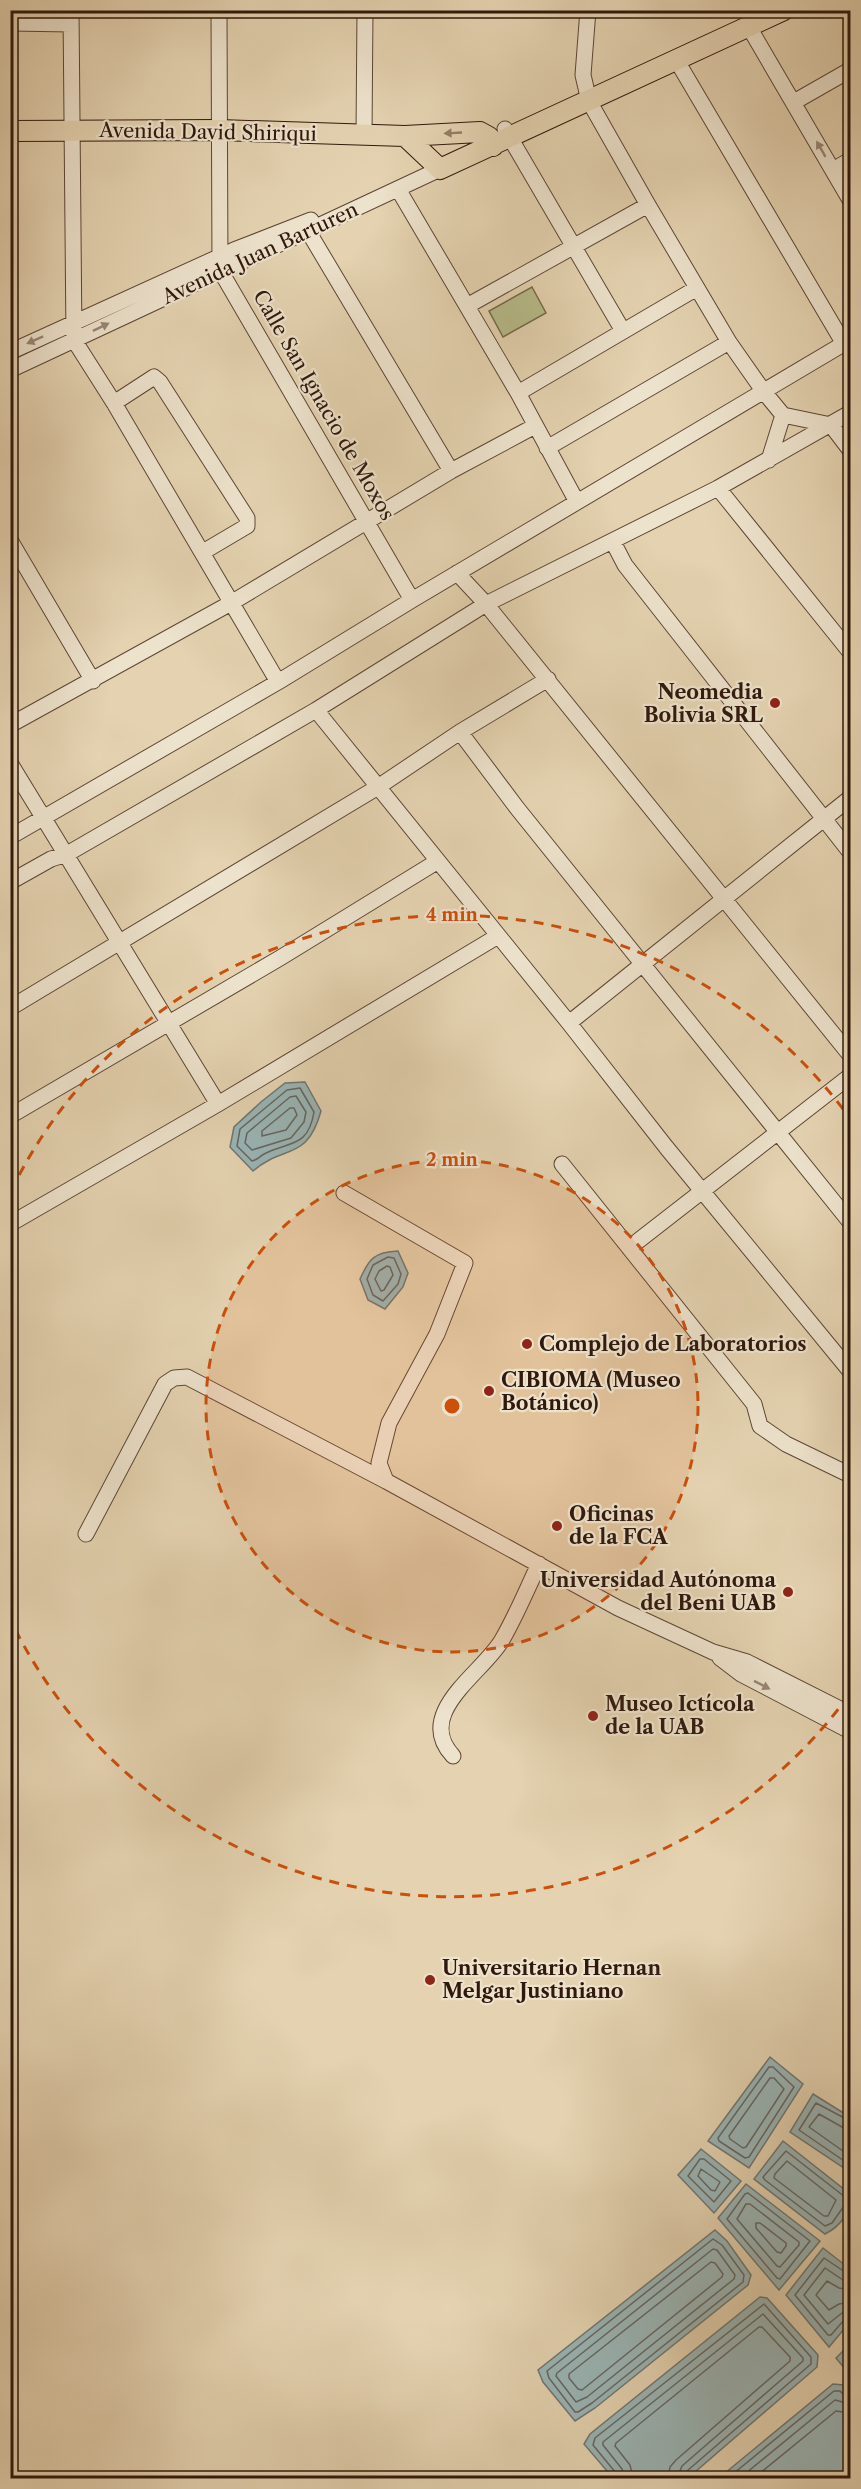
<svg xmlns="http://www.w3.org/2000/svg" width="861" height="2489" font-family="'Libre Caslon Text',serif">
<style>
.green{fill:#b7bb89;stroke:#746a4b;stroke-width:1.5}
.water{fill:#9ab5b6;stroke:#707672;stroke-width:1.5}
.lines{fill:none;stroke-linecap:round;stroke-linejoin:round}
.shore{stroke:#656662;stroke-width:1.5}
.minor-casing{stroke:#5d4636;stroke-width:17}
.major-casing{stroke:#30180d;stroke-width:22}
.minor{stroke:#ede2cc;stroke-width:15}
.major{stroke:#e4d2b0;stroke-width:20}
.oneway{fill:#937e67}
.oneway2{fill:#988776}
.ring{fill:none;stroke:#cc4f0c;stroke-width:3;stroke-dasharray:10 8}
.poi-dot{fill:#8f2418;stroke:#ede2cc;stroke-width:2}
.labels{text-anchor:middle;stroke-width:4.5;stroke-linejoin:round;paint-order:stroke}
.street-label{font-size:20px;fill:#30180d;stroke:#ede2cc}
.poi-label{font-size:20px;font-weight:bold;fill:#30180d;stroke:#ede2cc;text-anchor:start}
.centre{fill:#cc4f0c;stroke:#ede2cc;stroke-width:3}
.ring-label{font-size:18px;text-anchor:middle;font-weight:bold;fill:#cc4f0c;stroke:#ede2cc;stroke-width:4.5;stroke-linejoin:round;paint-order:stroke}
</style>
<rect width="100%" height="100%" fill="#e4d2b0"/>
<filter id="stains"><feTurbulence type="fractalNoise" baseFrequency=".00333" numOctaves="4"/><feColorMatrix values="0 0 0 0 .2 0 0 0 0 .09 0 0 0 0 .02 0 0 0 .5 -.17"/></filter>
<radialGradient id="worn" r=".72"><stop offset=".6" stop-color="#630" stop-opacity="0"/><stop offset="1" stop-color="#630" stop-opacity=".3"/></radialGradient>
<path class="green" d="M532,287L546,313L503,337L489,311Z"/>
<path class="water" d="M305,1082L321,1111C307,1162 284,1144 253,1171L230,1147L234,1127L261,1102L285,1083Z
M398,1251L408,1273L403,1287L385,1309L368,1300L360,1279C369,1259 374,1252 398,1251Z
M770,2057L803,2084L749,2168L708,2141Z
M813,2094L850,2117V2172L790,2132Z
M783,2141L850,2194C851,2212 841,2226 825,2234L754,2179Z
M701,2149L741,2181L714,2213L678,2175Z
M746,2184L820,2241L779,2290L718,2218Z
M715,2230L727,2241L751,2275L748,2285L595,2408L575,2421L543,2382L538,2370Z
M823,2248L850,2269V2322L829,2347L786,2295Z
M760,2297L767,2298L818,2355L817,2367L688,2478H613L584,2444L590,2434Z
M850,2344V2375L836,2358Z
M833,2384L844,2385L850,2394V2478H719Z"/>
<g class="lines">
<path class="shore" d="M300,1088L314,1112C308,1149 288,1141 264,1154C259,1157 257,1160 252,1161L237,1146L240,1129L287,1090Z
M296,1096L306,1112L304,1122L291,1138L252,1150L245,1143L247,1133L290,1097Z
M290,1108H294L297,1115L286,1130L262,1136V1131Z
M388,1257L394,1258L401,1274L398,1284L383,1301L373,1295L367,1279L373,1265Z
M387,1266L390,1267L393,1275L384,1290L381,1291L375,1279L379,1271Z
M769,2067H773L794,2087L749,2157L745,2158L719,2141L718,2138Z
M770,2078H774L784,2089L746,2147L743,2148L730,2139L729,2136Z
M850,2121L816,2103L799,2130L850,2165
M850,2129L842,2127L819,2114L809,2127L850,2156
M700,2159H704L731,2181L714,2202L688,2176Z
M787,2161L836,2200L828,2216H824L774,2178L775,2174Z
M701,2169L720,2182L715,2191L711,2190L698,2176Z
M748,2193L810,2241L780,2279L777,2278L727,2219L745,2194Z
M850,2198L845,2197L786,2151L763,2177L765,2180L825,2226L832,2223L844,2206L850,2204
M746,2204H750L799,2242V2245L780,2267L777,2266L737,2219Z
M756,2223H760L786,2243V2246L781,2253L777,2252L756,2228Z
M713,2239L722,2245L744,2275L743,2282L592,2403L578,2412H575L549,2378L547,2371Z
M713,2249L717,2250L735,2275L734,2279L587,2397L576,2402L556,2376L557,2373Z
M711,2262L715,2263L723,2274L722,2277L582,2390L578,2389L569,2378V2374Z
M850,2273L845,2272L824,2258L795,2295L828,2335H831L844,2320L850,2319
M850,2281L843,2280L825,2268L804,2295L828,2324L842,2313L850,2311
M850,2290L839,2288L827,2281L816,2295L829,2310L839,2304L850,2302
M617,2478L616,2473L593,2445L595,2438L764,2304L811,2357V2364L687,2471L685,2478
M624,2478L622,2469L603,2445V2442L763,2314L803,2358V2361L682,2466L677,2478
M633,2478L630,2465L615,2446L616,2443L759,2327H762L790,2357V2361L676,2460L670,2467L668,2478
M728,2478L834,2391H840L845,2396L850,2397
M740,2478L835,2400L850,2404
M754,2478L836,2411L850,2413"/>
<g class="minor-casing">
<path id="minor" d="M71,10L74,340L114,403L278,682
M219,10L220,270L412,600
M588,10L583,75L589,101L648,205L729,342L764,392L783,415L831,425L850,450
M10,23L71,24
M749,27L850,200
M677,61L844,344
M794,102L850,70
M505,129L623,331
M364,135L365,10
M833,170L850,160
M398,189L518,393L577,502
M308,231L451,471
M467,306L648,205
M10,352L234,250L311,220
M10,370L440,169
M518,393L697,288
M114,403L154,377L160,382L247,518V526L203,552
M547,448L729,342
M769,460L783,415
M718,488L850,652
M10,540L93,681
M613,542L625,565L850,852
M457,573L486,604L718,488L850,413
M316,710L569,1023L666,1147L850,1371
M10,725L231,603L451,471L535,426
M460,732L517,808L850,1222
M10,763L218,1104
M10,837L278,682L412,600L850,340
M10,882L51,859L67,854L316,710L486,604L850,1055
M10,1008L378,787L460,732L548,679
M569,1023L850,798
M10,1116L280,958L438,861
M562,1164L754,1404L760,1426L786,1444L850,1475
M344,1193L465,1263L437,1334L389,1423L379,1463L386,1481L618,1608L713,1652L747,1662L850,1714
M10,1224L218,1104L498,936
M629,1248L850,1076
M86,1534L165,1384L174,1378L187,1377L386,1481
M720,1658L741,1674L850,1731
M453,1756C413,1713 483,1673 502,1640C516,1616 527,1589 539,1564"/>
</g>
<g class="major-casing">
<path id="major" d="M10,131L219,130L405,136L480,132L489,137L493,146
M405,136L440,169L784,10"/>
</g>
<use href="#minor" class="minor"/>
<use href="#major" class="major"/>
</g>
<defs><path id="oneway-solid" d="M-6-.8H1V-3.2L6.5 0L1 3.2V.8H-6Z" transform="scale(1.5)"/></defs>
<use class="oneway" href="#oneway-solid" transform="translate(453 133) rotate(177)"/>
<g class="oneway2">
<use href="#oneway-solid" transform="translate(821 149) rotate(-120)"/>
<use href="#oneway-solid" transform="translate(101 327) rotate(-26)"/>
<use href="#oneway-solid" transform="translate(35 340) rotate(156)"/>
<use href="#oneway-solid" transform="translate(762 1685) rotate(27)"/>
</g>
<circle cx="452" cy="1406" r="246" fill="#cc4f0c" fill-opacity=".12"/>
<g class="ring">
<circle cx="452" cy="1406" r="246"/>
<path d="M849 1695A491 491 0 0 1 11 1621M11 1191A491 491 0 0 1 849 1117"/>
</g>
<g class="poi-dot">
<circle cx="775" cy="703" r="6"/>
<circle cx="527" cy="1344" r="6"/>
<circle cx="489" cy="1391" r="6"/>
<circle cx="557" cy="1526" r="6"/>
<circle cx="788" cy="1592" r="6"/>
<circle cx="593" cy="1716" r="6"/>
<circle cx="430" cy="1980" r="6"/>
</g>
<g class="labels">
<g class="street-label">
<text transform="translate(208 132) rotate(1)" y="7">Avenida David Shiriqui</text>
<text transform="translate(260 253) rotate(-25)" y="7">Avenida Juan Barturen</text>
<text transform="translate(324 405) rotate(60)" y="7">Calle San Ignacio de Moxos</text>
</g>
<g class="poi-label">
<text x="763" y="699" text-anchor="end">Neomedia<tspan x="763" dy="23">Bolivia SRL</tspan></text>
<text x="539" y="1351">Complejo de Laboratorios</text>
<text x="501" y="1387">CIBIOMA (Museo<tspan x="501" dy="23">Botánico)</tspan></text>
<text x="569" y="1521">Oficinas<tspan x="569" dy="23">de la FCA</tspan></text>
<text x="776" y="1587" text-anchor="end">Universidad Autónoma<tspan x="776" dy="23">del Beni UAB</tspan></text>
<text x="605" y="1711">Museo Ictícola<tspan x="605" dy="23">de la UAB</tspan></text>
<text x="442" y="1975">Universitario Hernan<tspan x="442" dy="23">Melgar Justiniano</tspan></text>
</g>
</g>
<circle cx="452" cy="1406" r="9" class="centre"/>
<g class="ring-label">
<text x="452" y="921">4 min</text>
<text x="452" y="1166">2 min</text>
</g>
<rect width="861" height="2489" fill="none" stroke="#e4d2b0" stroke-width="36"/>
<rect x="12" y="12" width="837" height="2465" fill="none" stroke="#30180d" stroke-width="3"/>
<rect x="18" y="18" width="825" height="2453" fill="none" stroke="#30180d" stroke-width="1.5"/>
<rect width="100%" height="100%" filter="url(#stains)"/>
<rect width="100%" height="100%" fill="url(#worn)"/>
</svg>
